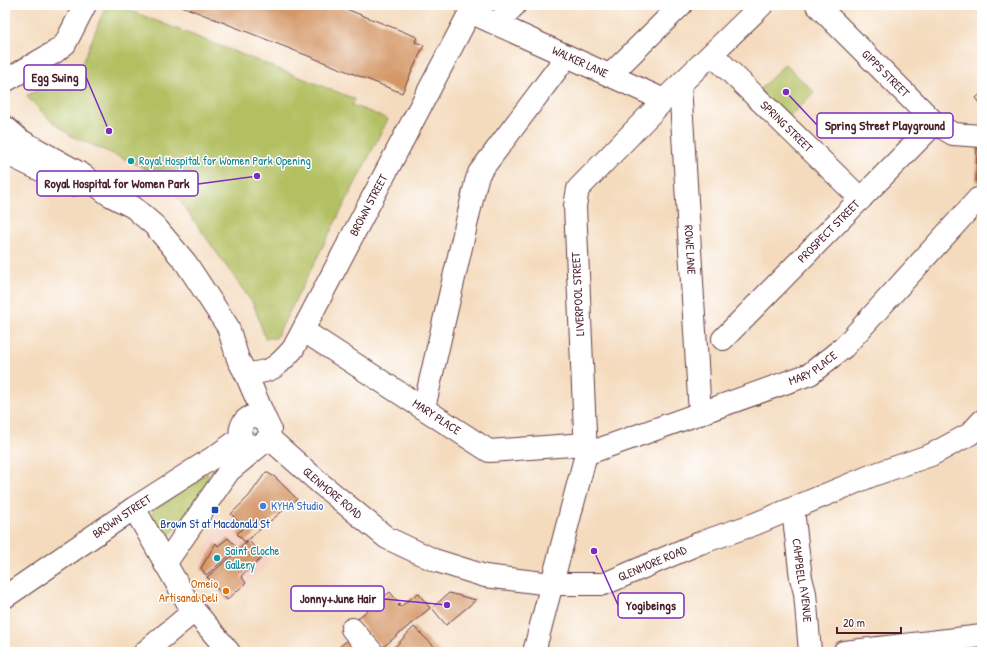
<svg xmlns="http://www.w3.org/2000/svg" width="987" height="657" font-family="'Patrick Hand',sans-serif">
<style>
.built{fill:#f6d1c5}
.green{fill:#b3c062;stroke:#7e7046}
.building{fill:#d49666}
.lines{fill:none;stroke-linecap:round;stroke-linejoin:round}
.minor-casing{stroke:#643b41;stroke-width:24}
.minor{stroke:#fff;stroke-width:22}
.culture-dot{fill:#0f9aa8;stroke:#fff;stroke-width:1.5}
.shop-dot{fill:#3f7fe0;stroke:#fff;stroke-width:1.5}
.transit-dot{fill:#1a4fb4;stroke:#fff;stroke-width:1.5}
.food-dot{fill:#e8710a;stroke:#fff;stroke-width:1.5}
.labels{text-anchor:middle;stroke-width:3;stroke-linejoin:round;paint-order:stroke}
.street-label{font-size:12px;fill:#4a1f2b;stroke:#fff}
.culture-label{font-size:12px;fill:#0d838f;stroke:#fff;text-anchor:start}
.shop-label{font-size:12px;fill:#366cbe;stroke:#fff;text-anchor:start}
.transit-label{font-size:12px;fill:#164399;stroke:#fff}
.food-label{font-size:12px;fill:#c56008;stroke:#fff;text-anchor:end}
.leader{fill:none;stroke:#7b2cbf;stroke-width:1.5}
.callout-dot{fill:#7b2cbf;stroke:#fff;stroke-width:1.5}
.callout{fill:#fff;stroke:#7b2cbf;stroke-width:1.5}
.callout-label{font-size:13px;text-anchor:middle;font-weight:bold;fill:#4a1f2b}
</style>
<rect width="100%" height="100%" fill="#fff"/>
<filter id="ink" filterUnits="userSpaceOnUse"><feTurbulence type="fractalNoise" baseFrequency=".025" numOctaves="2"/><feDisplacementMap in="SourceGraphic" scale="8" xChannelSelector="R" yChannelSelector="G"/><feConvolveMatrix kernelMatrix="1 2 1 2 8 2 1 2 1" color-interpolation-filters="sRGB"/></filter>
<filter id="wash" filterUnits="userSpaceOnUse"><feTurbulence type="fractalNoise" baseFrequency=".012" numOctaves="4" result="noise"/><feDisplacementMap in="SourceGraphic" scale="16" xChannelSelector="R" yChannelSelector="G"/><feGaussianBlur stdDeviation="0.9" result="paint"/><feColorMatrix in="noise" values="0 0 0 0 0 0 0 0 0 0 0 0 0 0 0 0 0 1.4 0 .05"/><feComposite in="paint" operator="in"/></filter>
<g filter="url(#wash)">
<rect width="100%" height="100%" fill="#f4dbbe"/>
<path class="built" d="M268,470L276,474L300,496L251,537L270,563L227,600L201,568L203,554L210,539L223,522L249,496Z"/>
<path class="green" d="M106,5H116L355,99L352,105L388,119L276,338H265L254,305L170,187L139,165L71,136L48,118L26,96L81,67Z
M785,64L814,92L787,120L758,92Z
M207,473L212,481L173,532L169,536H163L152,519L153,509Z"/>
<g id="blocks">
<path class="building" d="M179,5H336L417,37L415,42L424,45L402,93Z
M982,92V105L976,98Z
M977,147H982V183L976,182Z
M266,472L275,477L297,499L245,542L237,534L244,527L231,514L249,496Z
M228,538L238,548L206,575L201,568L216,543L218,546Z
M249,541L263,557L241,576L246,583L227,600L207,577Z
M390,592L400,604L398,605L400,607L418,593L430,608L382,648L357,619Z
M449,593L476,600L446,625L432,608Z
M414,627L440,652H390Z
M350,638L362,652H333Z"/>
</g>
</g>
<g filter="url(#ink)">
<use href="#blocks" fill-opacity="0" stroke="#643b41" stroke-width="1"/>
<g class="lines">
<g class="minor-casing">
<g id="minor">
<path id="s1" d="M817,5L935,123L953,134L982,136"/>
<path d="M497,23L515,5"/>
<path id="s2" d="M712,54L861,199"/>
<path d="M610,75L681,5"/>
<path d="M5,81L55,52L65,44L85,5"/>
<path id="s3" d="M680,85L700,414"/>
<path d="M5,127L20,140L83,175L108,194L133,207L155,226L186,263L228,327L238,359L246,374L266,421"/>
<path d="M5,153L72,185"/>
<path id="s4" d="M304,331L489,451L585,444"/>
<path id="s5" d="M723,339L935,123"/>
<path id="s6" d="M246,374C272,372 276,368 293,349L470,12L664,100"/>
<path d="M424,408L476,182L479,173L567,56"/>
<path id="s7" d="M269,438L321,484L387,538L434,560L485,576L551,584H604L700,543L755,524L873,475L931,455L970,434L982,421"/>
<path id="s8" d="M586,454L810,374L844,347L978,199L982,203"/>
<path d="M134,508L188,603L229,652"/>
<path id="s9" d="M793,510L801,578L805,593L810,652"/>
<path d="M165,564L229,471L269,438L270,429L266,421C242,402 227,447 258,446"/>
<path id="s10" d="M5,597L134,508L217,455L241,438"/>
<path d="M352,629L372,652"/>
<path d="M145,652L194,611"/>
<path d="M534,652L586,454L575,206L578,189L664,100L762,5"/>
<path d="M844,652L982,636"/>
</g>
</g>
<use href="#minor" class="minor"/>
</g>
</g>
<g class="culture-dot">
<circle cx="131" cy="161" r="4"/>
<circle cx="217" cy="558" r="4"/>
</g>
<circle class="shop-dot" cx="263" cy="506" r="4"/>
<rect class="transit-dot" x="211" y="506" width="8" height="8" rx="2"/>
<circle class="food-dot" cx="226" cy="591" r="4"/>
<g class="labels">
<g class="street-label">
<text dy="4" stroke="none"><textPath href="#s6" startOffset="557">WALKER LANE</textPath></text>
<text dy="4" stroke="none"><textPath href="#s1" startOffset="97">GIPPS STREET</textPath></text>
<text dy="4" stroke="none"><textPath href="#s2" startOffset="104">SPRING STREET</textPath></text>
<text dy="4" stroke="none"><textPath href="#s6" startOffset="218">BROWN STREET</textPath></text>
<text dy="4" stroke="none"><textPath href="#s5" startOffset="151">PROSPECT STREET</textPath></text>
<text dy="4" stroke="none"><textPath href="#s3" startOffset="165">ROWE LANE</textPath></text>
<text transform="translate(578 294) rotate(-93)" y="4">LIVERPOOL STREET</text>
<text dy="4" stroke="none"><textPath href="#s8" startOffset="243">MARY PLACE</textPath></text>
<text dy="4" stroke="none"><textPath href="#s4" startOffset="158">MARY PLACE</textPath></text>
<text dy="4" stroke="none"><textPath href="#s7" startOffset="84">GLENMORE ROAD</textPath></text>
<text dy="4" stroke="none"><textPath href="#s10" startOffset="142">BROWN STREET</textPath></text>
<text dy="4" stroke="none"><textPath href="#s7" startOffset="432">GLENMORE ROAD</textPath></text>
<text dy="4" stroke="none"><textPath href="#s9" startOffset="71">CAMPBELL AVENUE</textPath></text>
</g>
<g class="culture-label">
<text x="139" y="165">Royal Hospital for Women Park Opening</text>
<text x="225" y="555">Saint Cloche<tspan x="225" dy="14">Gallery</tspan></text>
</g>
<g class="shop-label">
<text x="271" y="510">KYHA Studio</text>
</g>
<g class="transit-label">
<text x="215" y="528">Brown St at Macdonald St</text>
</g>
<g class="food-label">
<text x="218" y="588">Omeio<tspan x="218" dy="14">Artisanal Deli</tspan></text>
</g>
</g>
<path class="leader" d="M109 131L86 77M786 92L817 125M257 176L198 184M447 605L384 599M594 551L618 605"/>
<g class="callout-dot">
<circle cx="109" cy="131" r="4"/>
<circle cx="786" cy="92" r="4"/>
<circle cx="257" cy="176" r="4"/>
<circle cx="447" cy="605" r="4"/>
<circle cx="594" cy="551" r="4"/>
</g>
<g class="callout">
<rect x="24" y="65" width="62" height="25" rx="4"/>
<rect x="817" y="113" width="136" height="25" rx="4"/>
<rect x="37" y="171" width="161" height="25" rx="4"/>
<rect x="291" y="586" width="93" height="25" rx="4"/>
<rect x="618" y="593" width="66" height="25" rx="4"/>
</g>
<g class="callout-label">
<text x="55" y="82">Egg Swing</text>
<text x="885" y="130">Spring Street Playground</text>
<text x="117" y="188">Royal Hospital for Women Park</text>
<text x="338" y="603">Jonny+June Hair</text>
<text x="651" y="610">Yogibeings</text>
</g>
<rect width="987" height="657" fill="none" stroke="#fff" stroke-width="20"/>
<path d="M837 627v6h64v-6" fill="none" stroke="#4a1f2b" stroke-width="2"/>
<text x="843" y="627" font-size="12" fill="#4a1f2b" stroke="#ffffff" stroke-width="3" paint-order="stroke">20 m</text>
</svg>
